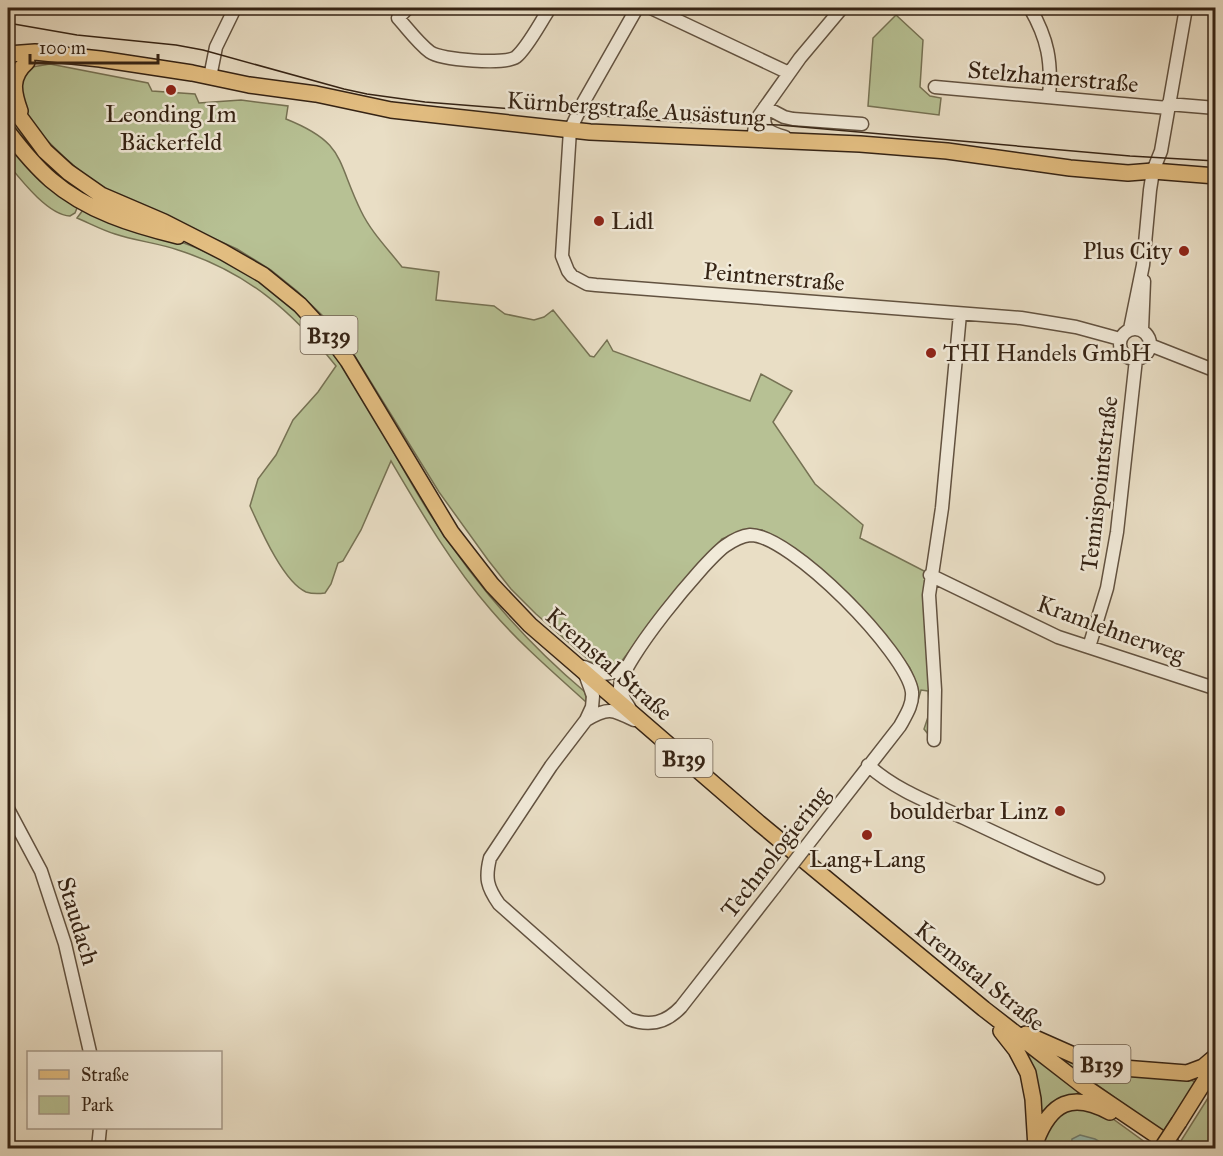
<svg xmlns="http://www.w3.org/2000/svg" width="1223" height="1156" font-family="'IM FELL Great Primer',serif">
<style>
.green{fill:#b7c194;stroke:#767254;stroke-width:1.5}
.water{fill:#98bcb0;stroke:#707f72;stroke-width:1.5}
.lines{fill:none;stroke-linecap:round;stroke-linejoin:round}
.minor-casing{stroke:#625240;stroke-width:15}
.major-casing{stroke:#352314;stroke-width:18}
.minor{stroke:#f1ead9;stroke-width:12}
.major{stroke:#e4bf82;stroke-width:15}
.tram{stroke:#352314;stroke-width:1.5}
.minor-bridge-casing{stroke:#625240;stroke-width:15;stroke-linecap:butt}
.major-bridge-casing{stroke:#352314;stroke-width:18;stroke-linecap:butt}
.minor-bridge{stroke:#f1ead9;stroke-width:12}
.major-bridge{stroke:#e4bf82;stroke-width:15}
.poi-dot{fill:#8f2418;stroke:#f1ead9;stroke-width:2}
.labels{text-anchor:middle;stroke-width:5;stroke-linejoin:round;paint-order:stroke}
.shield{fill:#f1ead9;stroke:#6d5f4f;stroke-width:1.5}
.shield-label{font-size:22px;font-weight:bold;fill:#352314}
.street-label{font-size:24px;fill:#352314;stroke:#f1ead9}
.poi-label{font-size:24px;fill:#352314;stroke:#f1ead9}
</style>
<rect width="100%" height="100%" fill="#e9dec5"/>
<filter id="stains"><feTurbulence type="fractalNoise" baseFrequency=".00333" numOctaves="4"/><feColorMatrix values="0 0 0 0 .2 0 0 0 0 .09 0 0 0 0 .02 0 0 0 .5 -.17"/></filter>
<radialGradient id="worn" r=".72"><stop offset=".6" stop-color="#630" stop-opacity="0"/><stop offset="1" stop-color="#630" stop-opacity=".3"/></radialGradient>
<path class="green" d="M896,15L923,40L920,87L930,96L941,98L939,115L868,106L873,38Z
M50,64L148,83L152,91L195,94L199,103L241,100L288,106L286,119C346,143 336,160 361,211C371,232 388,249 402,267L439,272L436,300L494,306L505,314L534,320L544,317L553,310L590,356L594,357L607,340L613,351L750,401L761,374L792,391L773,422L815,484L863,525L860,538L928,573L932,732L928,734L924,729L930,711L928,691L921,690L915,711L908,719L917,700V685L910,668L894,646L854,599L822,570L774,536L762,530H744L722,539L656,616L618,666L606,670L597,667L536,614L511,589L488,560L439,492L348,345L325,318L297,291L271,270L237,249L106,190C80,173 24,127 20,95C19,90 20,83 20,77L32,67Z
M8,111C27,138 45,165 72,185C88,197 107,206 125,215L70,187L34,156L8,124Z
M8,142L52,190L77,208L75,213L70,216C48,215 21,180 8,164Z
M83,210C149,232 223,249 278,294C349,353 382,439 430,514C473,581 524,641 585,692L587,703C554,673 520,644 491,610C452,565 421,512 391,461L361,530L343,561L338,563L331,584L325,593C318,594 312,594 306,592C283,582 260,528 250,506L258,479L276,455L293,420L318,392L336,366C292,311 247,272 178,250C158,243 136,241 115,234C102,230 89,223 77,218Z
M1022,1049L1087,1096C1063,1094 1051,1098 1039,1121Z
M1050,1051L1190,1080L1196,1082L1163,1132Z
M1213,1090L1216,1095L1215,1148H1187L1179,1144Z
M1090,1108L1113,1119L1153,1148H1043C1042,1130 1054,1121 1066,1109Z"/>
<path class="water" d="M1080,1135L1095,1139L1111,1148H1071L1072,1139Z"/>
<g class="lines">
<g class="minor-casing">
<path id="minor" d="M408,8L398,18C408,29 418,43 430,52C441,60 505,65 516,57C528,47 541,21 550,8
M637,8L583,103L570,130L562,256L568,271L572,276L587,284L596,285L1021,318L1076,327L1120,339
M651,8L789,73
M1030,8C1048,39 1052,62 1049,97
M210,77L216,47L235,8
M935,87L1168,108
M1168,104L1216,108
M765,107L784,117L793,119L862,124
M765,108C762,128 766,132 785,137
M753,139L756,120L800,58L842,8
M1120 344a15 15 0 1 1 30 0a15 15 0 1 1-30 0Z
M1130,329L1143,265L1150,190L1153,171L1161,151L1186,8
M1142,330L1144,281
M1150,345L1216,371
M930,575L1058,637L1214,688L1216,686
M1089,647L1107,588L1117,532L1136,359
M584,667C603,676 607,676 625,667
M585,674L593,696L592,707L586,720L551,766L490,858C485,878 487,887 499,904L629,1019C650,1027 666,1023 681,1007L774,888
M629,707C625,701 620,694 620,687C620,663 703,562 725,546C732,541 741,536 750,535C790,534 907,653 912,692C913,705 906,715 900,726L815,835
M586,720C608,707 612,709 634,720
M934,740L935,690L929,595L942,508L960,314
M868,765C895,790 931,803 964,818C1008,839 1052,860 1098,878
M8,809L41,871L65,944L90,1052
M98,1148L100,1128"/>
</g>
<g class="major-casing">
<path id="major" d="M8,54L35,52L100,59L192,73L249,85L316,94L391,110L590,132L860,144L947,151L1070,168L1128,173L1153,171L1216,176
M8,101L45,151L68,172L101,195L164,222L223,252L263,275L300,305L334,342L348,361L451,532L492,585L530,625L759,823L984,1009L1082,1085L1175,1148
M20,111C13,92 10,77 27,62
M8,132C21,149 35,166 51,180C87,211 133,225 178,236
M1001,1031L1016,1050L1028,1073L1033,1099L1036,1148
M1026,1034L1078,1057L1123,1068L1187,1073L1203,1067L1216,1056
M1179,1122L1216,1063
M1036,1141C1051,1102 1072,1092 1110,1112"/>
</g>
<use href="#minor" class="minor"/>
<use href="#major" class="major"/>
<path class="tram" d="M8,23L77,35L176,45L203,50L344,89L367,94L425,102L679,122L779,125L1130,156L1216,161"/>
<g class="minor-bridge-casing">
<path id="minor-bridge" d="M774,888L815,835"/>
</g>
<g class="major-bridge-casing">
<path id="major-bridge" d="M1162,1148L1179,1122"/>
</g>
<use href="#minor-bridge" class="minor-bridge"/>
<use href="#major-bridge" class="major-bridge"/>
</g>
<g class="poi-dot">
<circle cx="171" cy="90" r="6"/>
<circle cx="599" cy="221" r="6"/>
<circle cx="1184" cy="251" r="6"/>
<circle cx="931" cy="353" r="6"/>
<circle cx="1060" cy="811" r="6"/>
<circle cx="867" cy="835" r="6"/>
</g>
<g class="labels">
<g class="shield">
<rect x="300.5" y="316" width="57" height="38" rx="4.5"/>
<rect x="655.5" y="739" width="57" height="38" rx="4.5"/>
<rect x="1073.5" y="1045" width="57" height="38" rx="4.5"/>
</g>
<g class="shield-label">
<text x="329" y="343">B139</text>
<text x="684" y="766">B139</text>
<text x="1102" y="1072">B139</text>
</g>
<g class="street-label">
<text transform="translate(1053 77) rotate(5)" y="8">Stelzhamerstraße</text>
<text transform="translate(636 109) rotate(4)" y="8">Kürnbergstraße Ausästung</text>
<text transform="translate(774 277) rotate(5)" y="8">Peintnerstraße</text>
<text transform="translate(1099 484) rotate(-83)" y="8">Tennispointstraße</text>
<text transform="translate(1111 629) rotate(20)" y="8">Kramlehnerweg</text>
<text transform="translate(609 664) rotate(41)" y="8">Kremstal Straße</text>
<text transform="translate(775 852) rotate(-52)" y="8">Technologiering</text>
<text transform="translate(78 921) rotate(73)" y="8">Staudach</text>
<text transform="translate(980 976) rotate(39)" y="8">Kremstal Straße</text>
</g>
<g class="poi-label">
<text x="171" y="122">Leonding Im<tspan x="171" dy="28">Bäckerfeld</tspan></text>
<text x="611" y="229" text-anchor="start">Lidl</text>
<text x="1172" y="259" text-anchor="end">Plus City</text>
<text x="943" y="361" text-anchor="start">THI Handels GmbH</text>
<text x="1048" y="819" text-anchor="end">boulderbar Linz</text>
<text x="867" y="867">Lang+Lang</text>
</g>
</g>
<rect width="1223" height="1156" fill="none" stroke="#e9dec5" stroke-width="30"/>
<rect x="9" y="9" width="1205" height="1138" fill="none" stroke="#352314" stroke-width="3"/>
<rect x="15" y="15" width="1193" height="1126" fill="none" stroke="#352314" stroke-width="1.5"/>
<rect x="27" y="1051" width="195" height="78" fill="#f1ead9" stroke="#a69a8a" stroke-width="1.5"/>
<rect x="39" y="1070" width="30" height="9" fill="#e4bf82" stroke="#a69a8a" stroke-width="1.5"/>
<text x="81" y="1081" font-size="18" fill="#352314">Straße</text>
<rect x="39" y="1096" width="30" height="18" fill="#b7c194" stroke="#a69a8a" stroke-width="1.5"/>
<text x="81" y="1111" font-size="18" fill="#352314">Park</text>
<path d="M30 54v9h128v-9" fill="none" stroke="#352314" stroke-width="3"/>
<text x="39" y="54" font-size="18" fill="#352314" stroke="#f1ead9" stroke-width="4.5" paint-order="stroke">100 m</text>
<rect width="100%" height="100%" filter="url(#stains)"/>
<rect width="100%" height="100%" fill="url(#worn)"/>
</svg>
